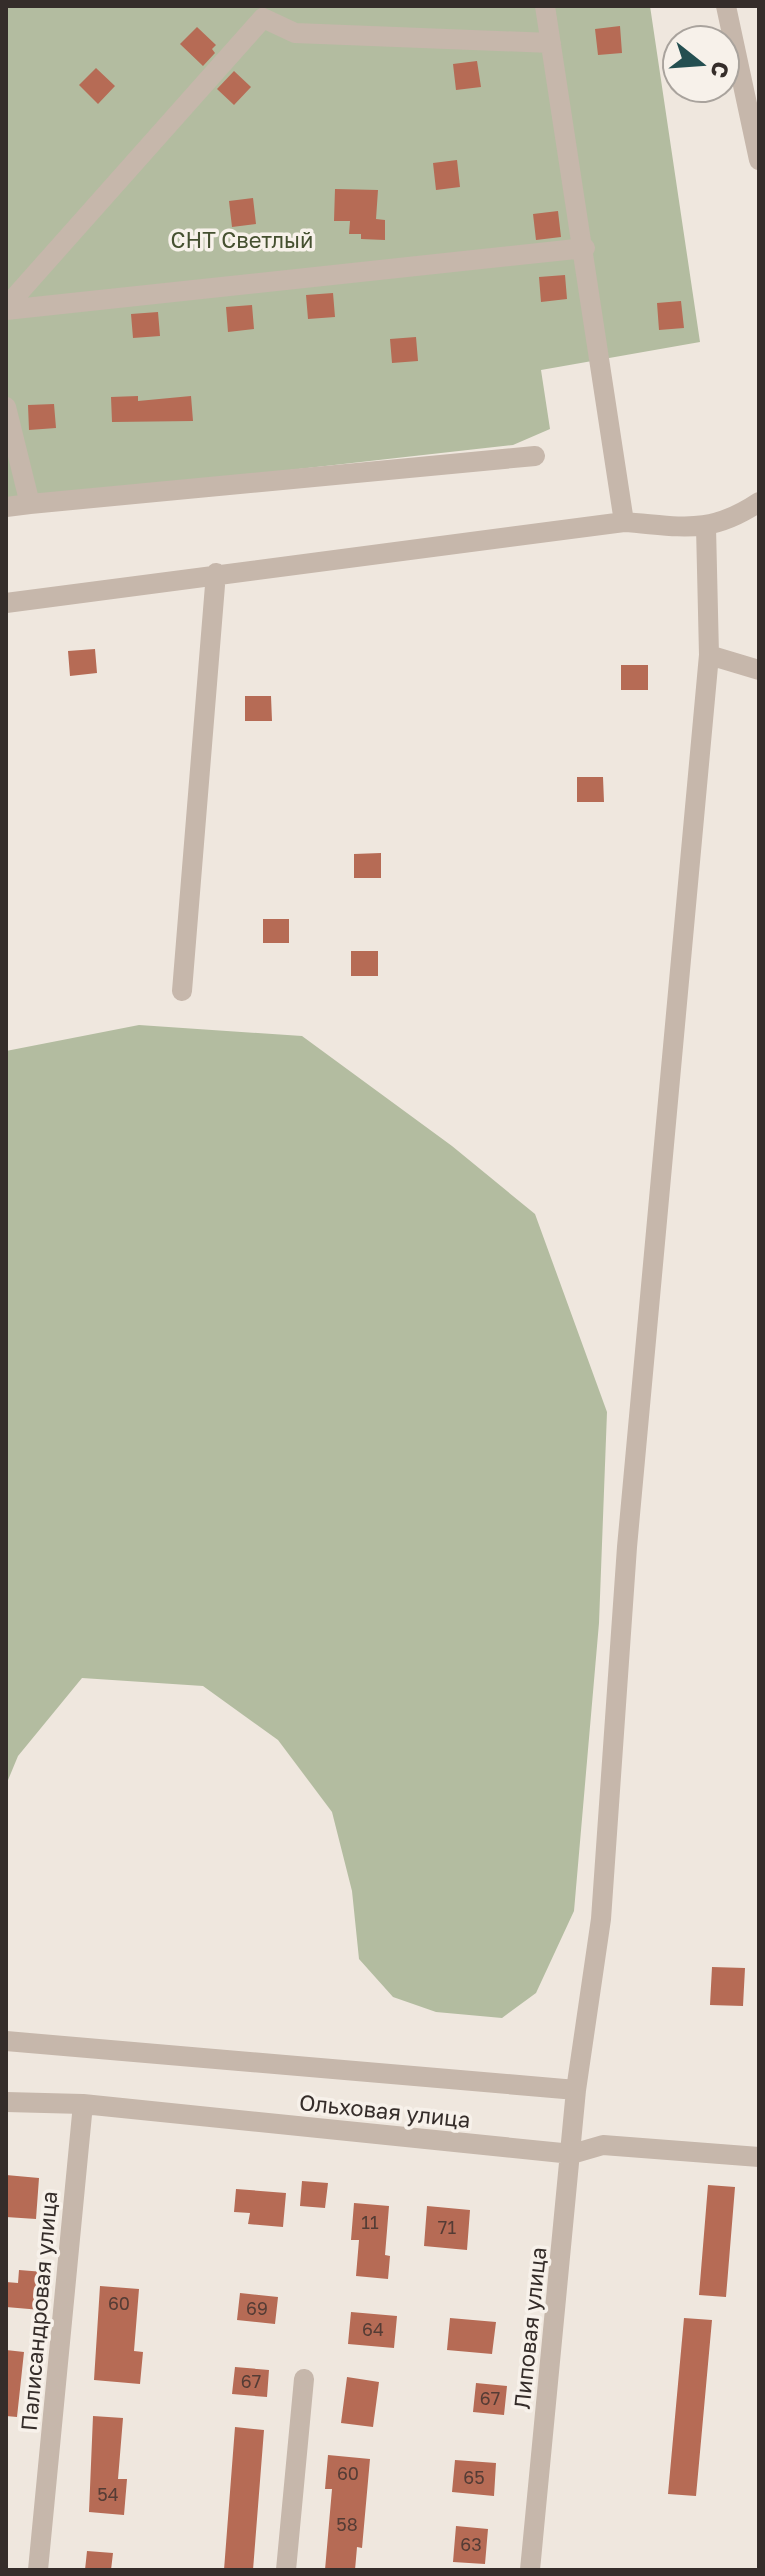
<svg xmlns="http://www.w3.org/2000/svg" width="765" height="2576" font-family="'Golos Text',sans-serif">
<style>
.green{fill:#b3bca0}
.building{fill:#b66b55}
.lines{fill:none;stroke-linecap:round;stroke-linejoin:round}
.minor{stroke:#c6b7ab;stroke-width:20}
.labels{text-anchor:middle;stroke-width:7;stroke-linejoin:round;paint-order:stroke}
.number-label{font-size:18px;fill:#553c35}
.park-label{font-size:22px;fill:#455030;stroke:#f7f1ea}
.street-label{font-size:22px;fill:#352d2a;stroke:#f7f1ea}
</style>
<rect width="100%" height="100%" fill="#efe7de"/>
<path class="green" d="M6,6H650L700,342L541,370L550,429L513,445L6,502Z
M139,1025L302,1036L452,1146L535,1214L607,1412L599,1623L574,1911L536,1993L502,2018L436,2012L393,1997L359,1959L352,1891L332,1812L278,1740L203,1686L82,1678L18,1756L6,1785V1051Z"/>
<path class="building" d="M620,26L622,53L598,55L595,29Z
M197,27L216,45L212,49L215,53L203,66L180,44Z
M477,61L481,87L456,90L453,64Z
M96,68L115,86L98,104L79,85Z
M234,71L251,87L234,105L217,89Z
M457,160L460,187L436,190L433,163Z
M335,189L378,190L376,219L385,220V240L361,239V234H349L350,221H334Z
M253,198L256,224L232,227L229,201Z
M558,211L561,237L536,240L533,214Z
M565,275L567,299L541,302L539,277Z
M333,293L335,317L308,319L306,295Z
M681,301L684,328L659,330L657,303Z
M252,305L254,329L228,332L226,307Z
M158,312L160,336L133,338L131,314Z
M416,337L418,361L392,363L390,339Z
M138,396V401L191,396L193,421L112,422L111,397Z
M54,404L56,428L29,430L28,405Z
M95,649L97,673L70,676L68,651Z
M621,665H648V690H621Z
M245,696H271L272,721H245Z
M577,777H603L604,802H577Z
M381,853V878H354V854Z
M263,919H289V943H263Z
M351,951H378V976H351Z
M712,1967L745,1968L743,2006L710,2005Z
M6,2175L39,2178L36,2219L6,2217Z
M302,2181L328,2183L325,2208L300,2206Z
M708,2185L735,2187L726,2297L699,2295Z
M236,2189L286,2193L283,2227L248,2224L250,2213L234,2212Z
M354,2203L389,2206L385,2255L390,2256L388,2279L356,2276L359,2240H351Z
M427,2206L470,2210L467,2250L424,2246Z
M19,2270L44,2272L41,2310L6,2307V2282L18,2283Z
M100,2286L139,2289L134,2351L143,2352L140,2384L94,2380Z
M240,2293L278,2297L275,2324L237,2320Z
M351,2312L397,2316L394,2348L348,2344Z
M450,2318L496,2322L492,2354L447,2350Z
M684,2318L712,2320L696,2496L668,2494Z
M6,2350L24,2352L17,2417L6,2416Z
M235,2367L269,2370L267,2397L232,2394Z
M347,2377L379,2382L373,2427L341,2423Z
M476,2383L507,2386L504,2415L473,2412Z
M93,2416L123,2418L118,2479H127L124,2515L89,2512Z
M235,2427L264,2430L253,2570H224Z
M328,2455L370,2459L362,2548L357,2547L355,2570H325L332,2489H325Z
M455,2460L496,2463L494,2496L452,2492Z
M456,2526L488,2529L485,2564L453,2562Z
M87,2551L113,2553L111,2570H85Z"/>
<g class="lines">
<path class="minor" d="M545,6L624,522
M726,6L759,160
M6,307L263,18L295,33L551,43
M6,310L585,248
M6,407L30,504L535,456
M6,507L30,504
M6,603L624,522C681,526 708,536 759,502
M709,655L759,670
M182,991L216,573
M6,2041L576,2090
M6,2102L83,2104L572,2154L603,2145L759,2157
M38,2570L83,2104
M286,2570L304,2379
M530,2570L576,2090L601,1919L627,1547L709,655L706,527"/>
</g>
<g class="labels">
<g class="number-label">
<text x="370" y="2229">11</text>
<text x="447" y="2234">71</text>
<text x="119" y="2310">60</text>
<text x="257" y="2315">69</text>
<text x="373" y="2336">64</text>
<text x="251" y="2388">67</text>
<text x="490" y="2405">67</text>
<text x="348" y="2480">60</text>
<text x="474" y="2484">65</text>
<text x="108" y="2501">54</text>
<text x="347" y="2531">58</text>
<text x="471" y="2551">63</text>
</g>
<g class="park-label">
<text x="242" y="248">СНТ Светлый</text>
</g>
<g class="street-label">
<text transform="translate(385 2111) rotate(6)" y="8">Ольховая улица</text>
<text transform="translate(39 2311) rotate(-85)" y="8">Палисандровая улица</text>
<text transform="translate(530 2328) rotate(-84)" y="8">Липовая улица</text>
</g>
</g>
<rect width="765" height="2576" fill="none" stroke="#352d2a" stroke-width="16"/>
<g transform="translate(701 64) rotate(107)"><circle r="38" fill="#f7f1ea" stroke="#a9a39d" stroke-width="2"/>
<path d="M0-6L14 30L0 20L-14 30Z" fill="#244f51"/>
<text y="-12" font-size="22" font-weight="bold" text-anchor="middle" fill="#352d2a">С</text>
</g>
</svg>
